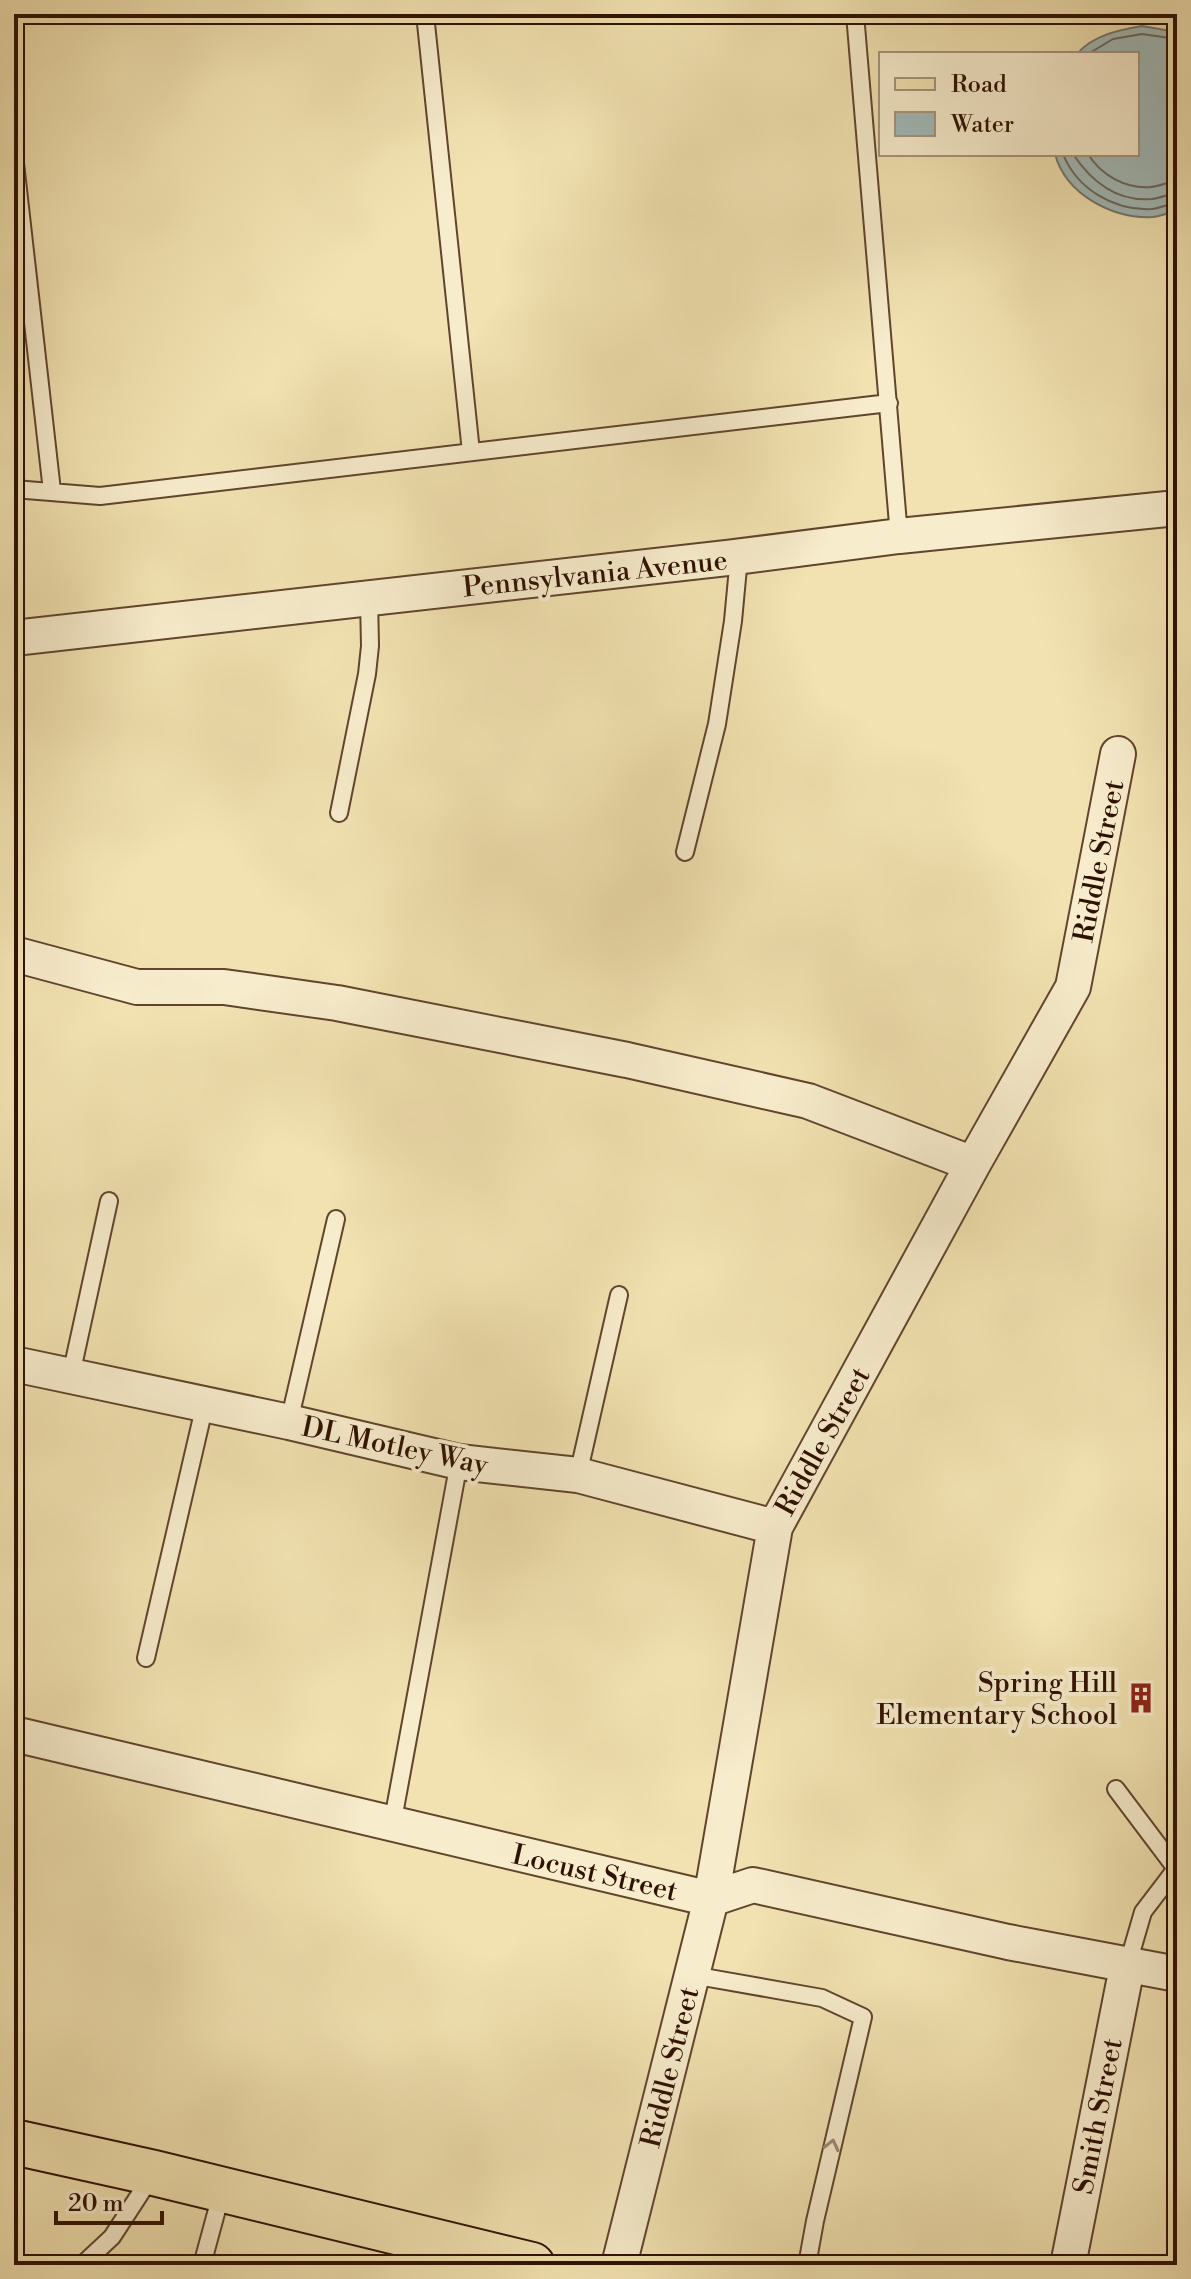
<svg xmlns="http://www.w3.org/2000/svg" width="1191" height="2279" font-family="'Libre Bodoni',serif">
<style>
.water{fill:#a1bab8;stroke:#73766f;stroke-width:2}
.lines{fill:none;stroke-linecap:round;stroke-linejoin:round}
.shore{stroke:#68665c;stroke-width:2}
.lane-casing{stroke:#60452d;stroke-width:20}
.street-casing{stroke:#60452d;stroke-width:38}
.primary-casing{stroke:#2f1101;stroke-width:48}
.lane{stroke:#f7eccc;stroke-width:16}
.street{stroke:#f7eccc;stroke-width:34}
.primary{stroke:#f2e2b1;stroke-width:44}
.oneway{stroke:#9d8971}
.labels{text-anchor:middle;stroke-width:8;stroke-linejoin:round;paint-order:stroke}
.street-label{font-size:28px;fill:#2f1101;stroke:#f7eccc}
.poi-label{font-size:28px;fill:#2f1101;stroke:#f7eccc;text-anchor:end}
</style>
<rect width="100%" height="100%" fill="#f2e2b1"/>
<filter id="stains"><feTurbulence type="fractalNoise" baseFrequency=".0025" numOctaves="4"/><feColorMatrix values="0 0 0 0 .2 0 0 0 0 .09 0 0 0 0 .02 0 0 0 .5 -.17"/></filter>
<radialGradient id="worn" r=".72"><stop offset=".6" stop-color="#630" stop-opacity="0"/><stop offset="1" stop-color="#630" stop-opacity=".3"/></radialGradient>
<path class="water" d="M1142,26L1177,32V210C1169,213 1161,216 1153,217C1113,219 1066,195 1055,154H1137V54H1077C1093,35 1119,30 1142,26Z"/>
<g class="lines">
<path class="shore" d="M1088,54L1113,39L1142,34L1177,39
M1063,154C1077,189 1114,211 1152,209C1160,208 1168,204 1177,203
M1073,154C1091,181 1117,202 1152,199C1161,198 1168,194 1177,193
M1088,154C1101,175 1125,189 1151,187C1160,186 1168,182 1177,181"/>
<g class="lane-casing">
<path id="lane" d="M425,14L471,452
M855,14L899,536
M14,154L52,491
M14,489L100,496L889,403
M339,813L367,674L370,646L369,598
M685,852L717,724L733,621L739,557
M71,1375L109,1201
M289,1422L336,1219
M578,1475L619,1295
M146,1658L205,1404
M1116,1789L1177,1870
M392,1825L459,1462
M1127,1967L1143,1912L1175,1870
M692,1975L822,1998L863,2017L815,2221L807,2265
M82,2265L112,2237L153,2174
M202,2265L222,2191"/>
</g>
<g class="street-casing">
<path id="street" d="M14,638L727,558L899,536L1177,508
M14,954L137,987H224L337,1003L627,1060L808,1101L973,1164
M14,1364L289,1422L459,1462L578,1475L775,1527
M14,1734L711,1899L753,1885L1008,1942L1177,1974
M619,2265L711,1899L775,1527L973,1164L1073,987L1118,754
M1068,2265L1127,1967"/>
</g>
<g class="primary-casing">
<path id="primary" d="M14,2142L154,2173L532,2265"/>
</g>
<use href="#lane" class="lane"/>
<use href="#street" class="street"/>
<use href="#primary" class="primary"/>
</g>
<defs><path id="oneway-chevron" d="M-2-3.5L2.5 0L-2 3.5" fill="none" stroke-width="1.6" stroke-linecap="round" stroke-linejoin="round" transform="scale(2)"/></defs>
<use class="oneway" href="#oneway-chevron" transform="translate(832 2145) rotate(-77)"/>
<defs>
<g id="building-bare" transform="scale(2.4)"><path d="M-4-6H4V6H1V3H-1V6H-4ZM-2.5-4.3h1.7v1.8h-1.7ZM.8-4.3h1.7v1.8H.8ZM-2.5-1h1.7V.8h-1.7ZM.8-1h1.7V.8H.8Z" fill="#8f2418" stroke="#f7eccc" stroke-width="2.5" paint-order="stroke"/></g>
</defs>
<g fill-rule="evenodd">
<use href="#building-bare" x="1141" y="1698"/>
</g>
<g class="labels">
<g class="street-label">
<text transform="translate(595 573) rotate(-6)" y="10">Pennsylvania Avenue</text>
<text transform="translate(1098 861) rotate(-79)" y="10">Riddle Street</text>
<text transform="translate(822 1441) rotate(-61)" y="10">Riddle Street</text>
<text transform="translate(395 1445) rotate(12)" y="10">DL Motley Way</text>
<text transform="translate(595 1872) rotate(13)" y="10">Locust Street</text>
<text transform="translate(669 2067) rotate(-76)" y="10">Riddle Street</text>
<text transform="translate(1097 2116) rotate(-79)" y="10">Smith Street</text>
</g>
<g class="poi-label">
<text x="1117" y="1692">Spring Hill<tspan x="1117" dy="32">Elementary School</tspan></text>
</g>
</g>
<rect width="1191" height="2279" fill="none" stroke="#f2e2b1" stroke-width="48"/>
<rect x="16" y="16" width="1159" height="2247" fill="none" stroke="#2f1101" stroke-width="4"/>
<rect x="24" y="24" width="1143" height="2231" fill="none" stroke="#2f1101" stroke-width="2"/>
<rect x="879" y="52" width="260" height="104" fill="#f7eccc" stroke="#a7947b" stroke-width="2"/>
<rect x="895" y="78" width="40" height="12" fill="#f2e2b1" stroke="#a7947b" stroke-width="2"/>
<text x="951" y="92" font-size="24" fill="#2f1101">Road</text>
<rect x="895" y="112" width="40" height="24" fill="#a1bab8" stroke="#a7947b" stroke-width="2"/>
<text x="951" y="132" font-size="24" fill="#2f1101">Water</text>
<path d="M56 2211v12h106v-12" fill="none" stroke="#2f1101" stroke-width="4"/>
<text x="68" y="2211" font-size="24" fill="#2f1101" stroke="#f7eccc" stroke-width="6" paint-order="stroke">20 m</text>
<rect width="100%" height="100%" filter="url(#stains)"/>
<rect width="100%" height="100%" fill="url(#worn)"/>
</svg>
